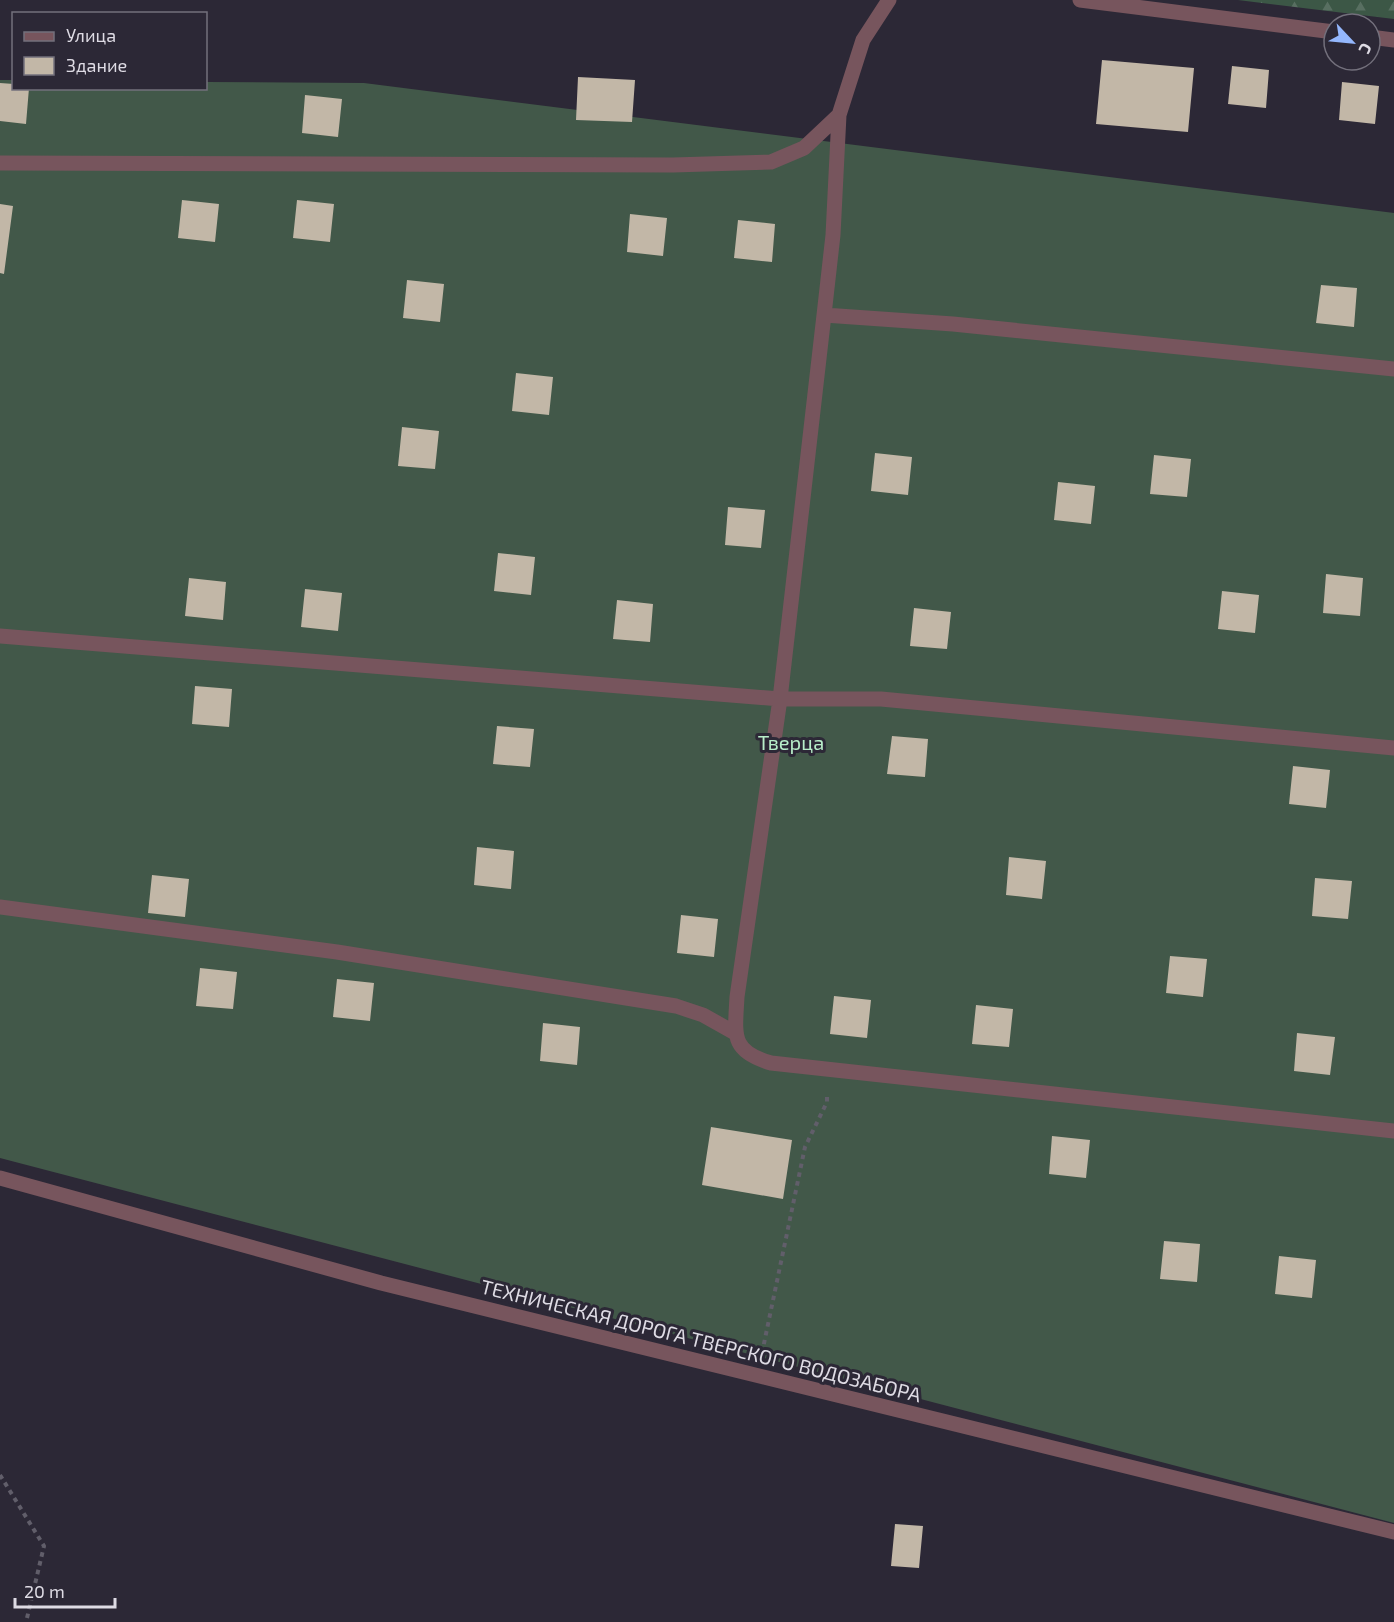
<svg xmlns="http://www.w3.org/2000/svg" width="1394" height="1622" font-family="'Exo 2',sans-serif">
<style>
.forest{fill:url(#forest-firs)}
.garden{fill:#425849}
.building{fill:#c2b7a7}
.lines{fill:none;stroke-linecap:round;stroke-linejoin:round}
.path{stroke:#615e6a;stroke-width:4;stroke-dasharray:4.5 4.5;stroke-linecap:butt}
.lane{stroke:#77555d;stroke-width:15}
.street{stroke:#77555d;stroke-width:15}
.labels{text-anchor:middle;stroke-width:6;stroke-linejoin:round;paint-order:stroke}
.park-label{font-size:20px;fill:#b8eec9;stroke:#2c2836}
.street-label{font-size:20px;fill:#dedbe4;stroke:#2c2836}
</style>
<defs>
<pattern id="forest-firs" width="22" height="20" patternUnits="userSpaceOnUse" patternTransform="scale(1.5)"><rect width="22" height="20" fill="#3c5746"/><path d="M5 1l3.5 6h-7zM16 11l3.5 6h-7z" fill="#586f61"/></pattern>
</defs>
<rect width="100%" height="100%" fill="#2c2836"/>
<path class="forest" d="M1238,0H1394V19Z"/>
<path class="garden" d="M0,80H13L14,88H206V82L364,83L1394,213V1523L0,1158Z"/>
<path class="building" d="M1102,60L1194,68L1188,132L1096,124Z
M1232,66L1269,70L1266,108L1228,104Z
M578,77L635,80L632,122L576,120Z
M1342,82L1379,86L1375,124L1339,120Z
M0,83L14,84V88H29L26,124L0,121Z
M305,95L342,99L338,137L302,133Z
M182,200L219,204L215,242L178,238Z
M297,200L334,204L330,242L293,238Z
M0,204L13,206L4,274L0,273Z
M630,214L667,218L663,256L627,252Z
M738,220L775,224L772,262L734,258Z
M407,280L444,284L440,322L403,318Z
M1321,285L1357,288L1354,327L1316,323Z
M516,373L553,377L549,415L512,411Z
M402,427L439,431L435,469L398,466Z
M875,453L912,457L908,495L871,491Z
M1154,455L1191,459L1187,497L1150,494Z
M1058,482L1095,486L1091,524L1054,520Z
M728,507L765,510L761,548L725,545Z
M498,553L535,557L531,595L494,591Z
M1326,574L1363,578L1360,616L1323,613Z
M189,578L226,582L223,620L185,616Z
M305,589L342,593L338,631L301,627Z
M1222,591L1259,595L1255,633L1218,629Z
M617,600L653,604L650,642L613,639Z
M914,608L951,612L947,649L910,646Z
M195,686L232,689L229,727L192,724Z
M497,726L534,729L530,767L493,764Z
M892,736L928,739L925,777L887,774Z
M1293,766L1330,770L1326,808L1289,804Z
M477,847L514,851L511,889L474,885Z
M1009,857L1046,861L1042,899L1006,895Z
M152,875L189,879L185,917L148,913Z
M1315,878L1352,881L1348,919L1312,916Z
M681,915L718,919L714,957L677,953Z
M1170,956L1207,959L1203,997L1166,993Z
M200,968L237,972L233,1009L196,1006Z
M337,979L374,983L370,1021L333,1017Z
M834,996L871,1000L867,1038L830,1034Z
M976,1005L1013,1009L1009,1047L972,1044Z
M543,1023L580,1027L577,1065L540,1061Z
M1297,1033L1335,1037L1330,1075L1294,1071Z
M711,1127L792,1140L783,1199L702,1185Z
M1052,1136L1090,1140L1086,1178L1049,1174Z
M1164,1241L1200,1244L1197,1282L1160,1279Z
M1279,1256L1316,1260L1312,1298L1275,1294Z
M895,1524L923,1526L919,1568L891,1566Z"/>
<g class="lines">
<path class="path" d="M762,1353L805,1147L827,1102V1094
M0,1475L44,1546L27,1618"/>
<path class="lane" d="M889,0L863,40L839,115L833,235L824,315L780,699L737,997C735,1035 730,1051 771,1063L1394,1131
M0,163L673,165L771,162L804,148L839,115
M824,315L953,324L1394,369
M0,636L780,699H881L1394,748
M0,907L337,952L676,1006L703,1015L735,1033
M0,1178L381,1283L1394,1532"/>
<path class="street" d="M1080,0L1334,32
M1370,37L1394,40"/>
</g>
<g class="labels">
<g class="park-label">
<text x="791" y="750">Тверца</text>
</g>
<g class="street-label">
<text transform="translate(701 1341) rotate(14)" y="7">ТЕХНИЧЕСКАЯ ДОРОГА ТВЕРСКОГО ВОДОЗАБОРА</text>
</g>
</g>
<rect x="12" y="12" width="195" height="78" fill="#2c2836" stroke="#73707c" stroke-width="1.5"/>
<rect x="24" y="32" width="30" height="9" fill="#77555d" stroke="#73707c" stroke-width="1.5"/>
<text x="66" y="42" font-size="18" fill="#dedbe4">Улица</text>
<rect x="24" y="57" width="30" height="18" fill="#c2b7a7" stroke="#73707c" stroke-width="1.5"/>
<text x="66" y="72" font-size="18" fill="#dedbe4">Здание</text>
<g transform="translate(1352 42) rotate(116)"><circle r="28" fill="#2c2836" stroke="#73707c" stroke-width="1.5"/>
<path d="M0-4.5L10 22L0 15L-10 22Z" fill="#94b7fd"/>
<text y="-9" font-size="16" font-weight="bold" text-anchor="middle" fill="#dedbe4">С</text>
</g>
<path d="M15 1598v9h100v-9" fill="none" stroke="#dedbe4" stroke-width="3"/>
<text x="24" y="1598" font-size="18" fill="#dedbe4" stroke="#2c2836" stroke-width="4.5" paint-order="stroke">20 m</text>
</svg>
